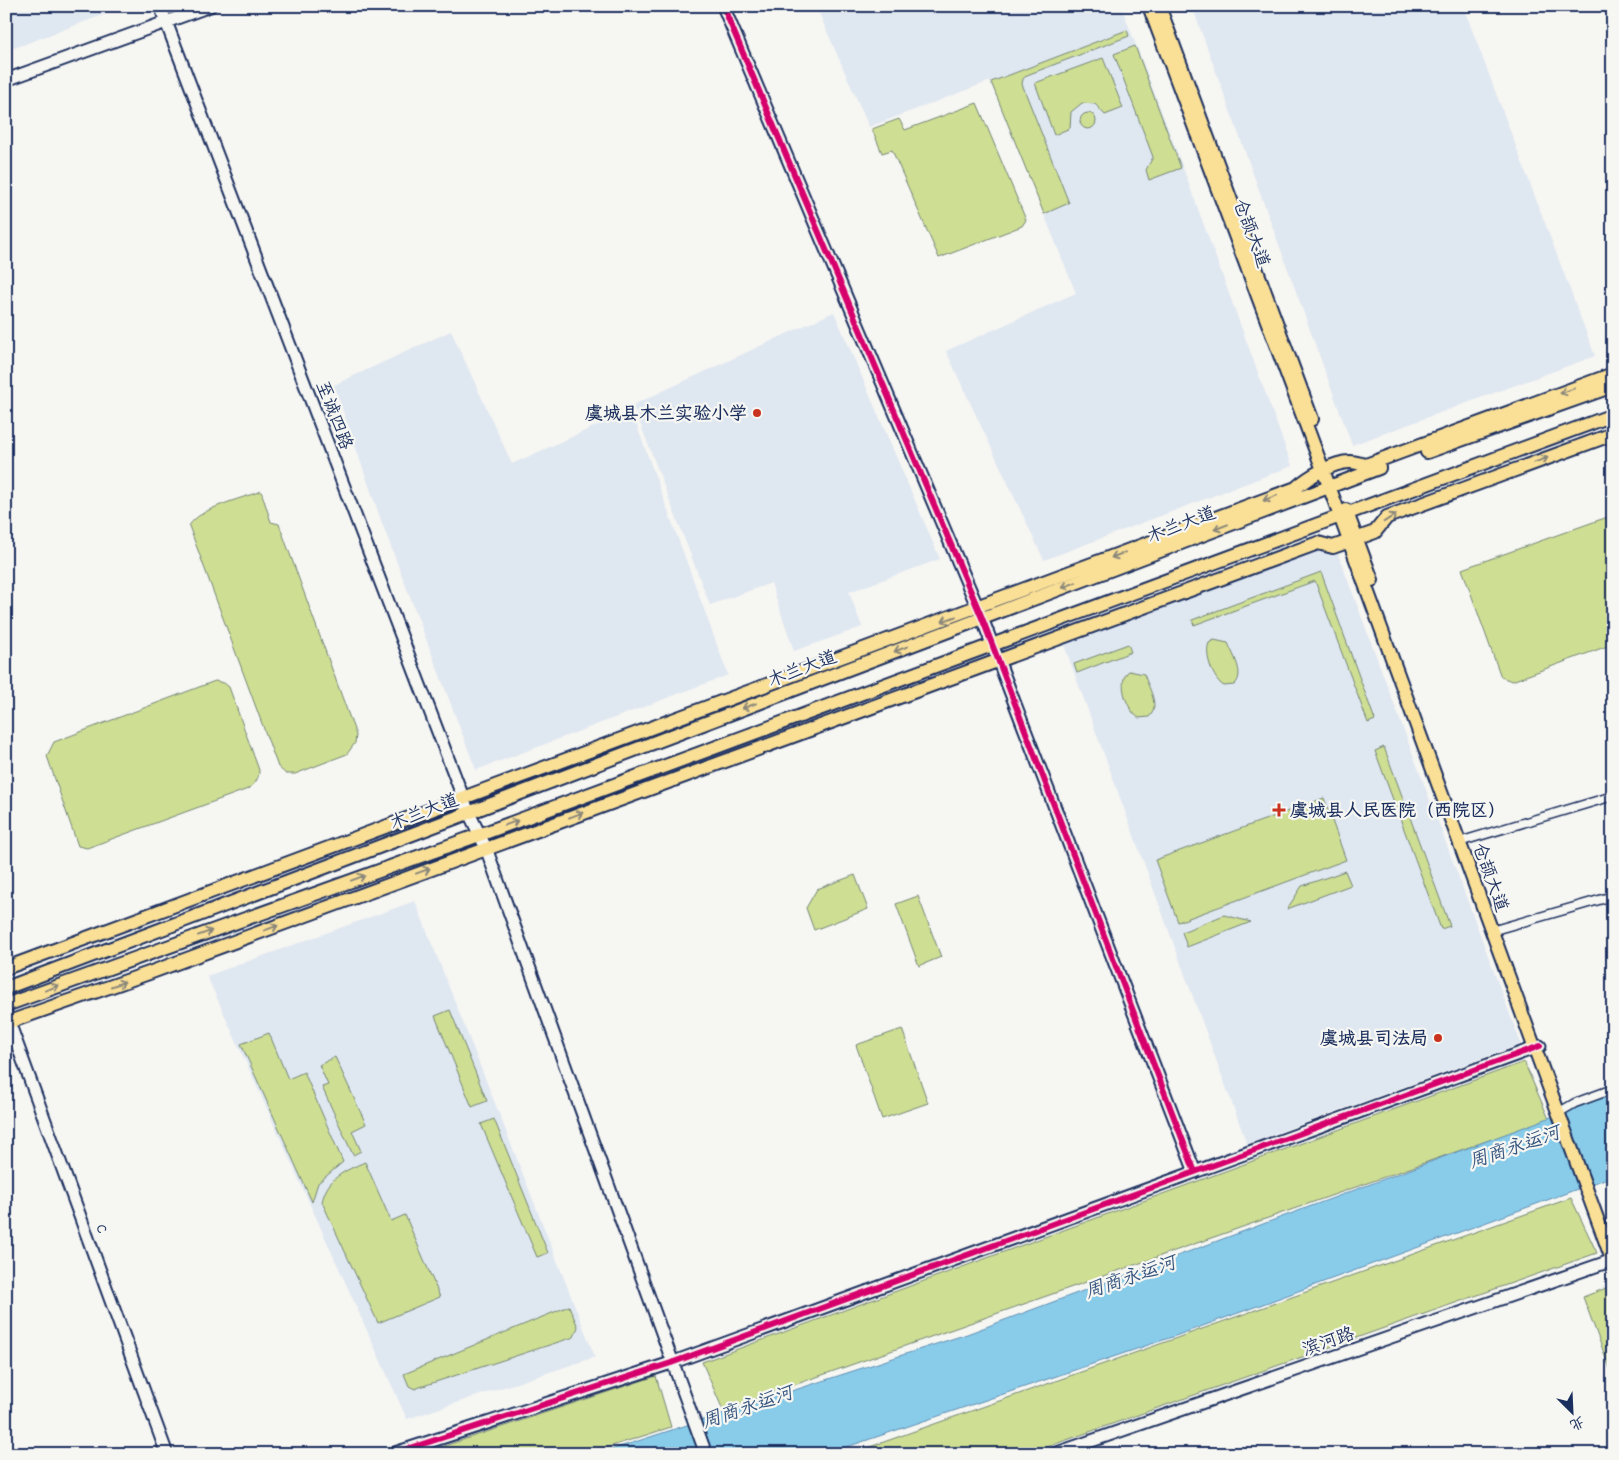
<svg xmlns="http://www.w3.org/2000/svg" width="1619" height="1460" font-family="'Comic Neue','LXGW WenKai TC',sans-serif">
<style>
.built{fill:#dfe7f1}
.green{fill:#cede92;stroke:#748678}
.water{fill:#89ccea;stroke:#5d8db2}
.lines{fill:none;stroke-linecap:round;stroke-linejoin:round}
.street-casing{stroke:#1b2f5e;stroke-width:11}
.secondary-casing{stroke:#1b2f5e;stroke-width:15}
.primary-casing{stroke:#1b2f5e;stroke-width:16}
.street{stroke:#f6f6f2;stroke-width:8}
.secondary{stroke:#f6f6f2;stroke-width:11}
.primary{stroke:#fadf96;stroke-width:12}
.cycleway-casing{stroke:#f6f6f2;stroke-width:9}
.cycleway{stroke:#d6006c;stroke-width:6}
.oneway{stroke:#8a877a}
.poi-dot{fill:#c8321e;stroke:#f6f6f2;stroke-width:2}
.labels{text-anchor:middle;stroke-width:4.5;stroke-linejoin:round;paint-order:stroke}
.street-label{font-size:18px;fill:#1b2f5e;stroke:#f6f6f2}
.poi-label{font-size:18px;font-weight:bold;fill:#1b2f5e;stroke:#f6f6f2;text-anchor:end}
.water-label{font-size:19px;font-style:italic;fill:#365681;stroke:#f6f6f2}
</style>
<rect width="100%" height="100%" fill="#f6f6f2"/>
<filter id="ink" filterUnits="userSpaceOnUse"><feTurbulence type="fractalNoise" baseFrequency=".02" numOctaves="2"/><feDisplacementMap in="SourceGraphic" scale="10" xChannelSelector="R" yChannelSelector="G"/><feConvolveMatrix kernelMatrix="1 2 1 2 8 2 1 2 1" color-interpolation-filters="sRGB"/></filter>
<g filter="url(#ink)">
<path class="built" d="M6,6H127L6,51Z
M816,6H1121L1183,168L1292,466L1044,560L946,351L1076,293L990,81L869,127Z
M1192,6H1463L1595,356L1352,445Z
M834,312L940,559L849,592L862,627L794,651L771,583L710,605L633,405Z
M451,331L512,464L631,410L728,675L476,770L382,523L334,385Z
M1320,547L1338,554L1521,1044L1247,1144L1063,642Z
M415,901L595,1357L407,1419L207,976Z"/>
<path class="green" d="M1127,30L1129,36L1027,75L1023,79L1022,84L1069,203L1044,214L991,82Z
M1135,46L1181,168L1149,180L1146,170L1153,157L1114,54Z
M1103,58L1123,108L1105,115L1095,104L1082,103L1071,112L1070,128L1054,135L1035,83Z
M977,103L1026,220L1022,226L939,258L892,150L882,153L872,129L899,119L905,130Z
M1080 121a8 8 0 1 1 16 0a8 8 0 1 1-16 0Z
M261,491L271,522L279,524L356,735L355,743L347,754L295,774H286L278,767L189,526C199,508 241,499 261,491Z
M1613,515V644L1512,681L1501,677L1462,569Z
M1321,572L1375,720L1368,723L1315,581L1194,625L1192,620Z
M1214,640L1228,643C1233,655 1246,675 1234,685L1224,686C1213,680 1204,654 1209,643Z
M1128,644L1131,652L1077,673L1074,664Z
M1129,671L1144,674C1148,687 1161,706 1149,717L1139,718C1127,711 1116,680 1129,671Z
M215,681L224,683L229,687L259,770C259,779 255,784 248,789L87,848L78,846L47,756L54,742Z
M1384,747L1450,926L1441,929L1375,751Z
M1324,798L1346,860L1178,922L1155,860Z
M1345,871L1351,885L1287,909L1302,886Z
M855,875L868,909L814,930L806,908L817,889Z
M918,896L941,957L919,966L896,904Z
M1224,915L1251,922L1187,947L1182,932Z
M450,1010L487,1101L472,1107L435,1016Z
M902,1029L928,1103L882,1119L856,1045Z
M269,1033L288,1079L304,1072L343,1162L318,1183L312,1202L241,1044Z
M335,1057L366,1124L352,1131L361,1151L353,1155L322,1087L328,1085L319,1065Z
M1524,1062L1549,1119L723,1410L702,1362Z
M494,1119L548,1253L537,1257L481,1124Z
M365,1162L391,1221L405,1215L440,1297L378,1323L322,1202C327,1178 344,1171 365,1162Z
M1571,1198L1597,1253L1027,1454H850Z
M1609,1287L1613,1297V1377L1583,1297Z
M569,1306L578,1327L574,1337L420,1387L415,1389L409,1386L404,1374Z
M656,1376L671,1427L587,1454H420Z"/>
<path class="water" d="M1613,1094V1176L1178,1335L826,1454H598L967,1334Z"/>
<g class="lines">
<g class="street-casing">
<path id="street" d="M1459,842L1613,796
M1498,929L1613,896
M1563,1110L1575,1103L1613,1089"/>
</g>
<g class="secondary-casing">
<path id="secondary" d="M160,6L469,813L486,848L706,1454
M723,6L982,618L1195,1172
M6,80L210,6
M6,1014L167,1454
M392,1454L671,1363L1540,1046
M1054,1454L1613,1260"/>
</g>
<g class="primary-casing">
<path id="primary" d="M1149,6L1329,486L1613,1262
M1159,6L1312,419
M1427,452L1613,386
M1346,510L1372,580
M6,968L1296,488C1308,477 1333,462 1350,462C1355,462 1361,464 1366,465L1613,374
M6,988L1379,468
M6,1005L479,835L1613,415
M6,1023L149,973L1318,543L1333,547L1375,532L1387,517L1613,434"/>
</g>
<use href="#street" class="street"/>
<use href="#secondary" class="secondary"/>
<use href="#primary" class="primary"/>
<g class="cycleway-casing">
<path id="cycleway" d="M723,6L982,618L1195,1172
M392,1454L671,1363L1540,1046"/>
</g>
<use href="#cycleway" class="cycleway"/>
</g>
<defs><path id="oneway-shaft" d="M-6 0H5M1.5-3L5.5 0L1.5 3" fill="none" stroke-width="1.6" stroke-linecap="round" stroke-linejoin="round" transform="scale(1.25)"/></defs>
<g class="oneway">
<use href="#oneway-shaft" transform="translate(1567 391) rotate(160)"/>
<use href="#oneway-shaft" transform="translate(1541 460) rotate(-20)"/>
<use href="#oneway-shaft" transform="translate(1270 498) rotate(159)"/>
<use href="#oneway-shaft" transform="translate(1390 518) rotate(-33)"/>
<use href="#oneway-shaft" transform="translate(1221 527) rotate(159)"/>
<use href="#oneway-shaft" transform="translate(1118 555) rotate(159)"/>
<use href="#oneway-shaft" transform="translate(1069 585) rotate(159)"/>
<use href="#oneway-shaft" transform="translate(949 619) rotate(160)"/>
<use href="#oneway-shaft" transform="translate(901 649) rotate(159)"/>
<use href="#oneway-shaft" transform="translate(749 706) rotate(159)"/>
<use href="#oneway-shaft" transform="translate(576 815) rotate(-20)"/>
<use href="#oneway-shaft" transform="translate(511 823) rotate(-20)"/>
<use href="#oneway-shaft" transform="translate(423 871) rotate(-20)"/>
<use href="#oneway-shaft" transform="translate(358 878) rotate(-20)"/>
<use href="#oneway-shaft" transform="translate(271 928) rotate(-20)"/>
<use href="#oneway-shaft" transform="translate(205 933) rotate(-20)"/>
<use href="#oneway-shaft" transform="translate(118 984) rotate(-19)"/>
<use href="#oneway-shaft" transform="translate(52 988) rotate(-20)"/>
</g>
</g>
<g class="poi-dot">
<circle cx="757" cy="413" r="5"/>
<path d="M1276.5 802.5h5v5h5v5h-5v5h-5v-5h-5v-5h5z"/>
<circle cx="1438" cy="1038" r="5"/>
</g>
<g class="labels">
<g class="street-label">
<text transform="translate(1252 233) rotate(69)" y="6">仓颉大道</text>
<text transform="translate(335 415) rotate(69)" y="6">至诚四路</text>
<text transform="translate(1181 524) rotate(-21)" y="6">木兰大道</text>
<text transform="translate(802 668) rotate(-21)" y="6">木兰大道</text>
<text transform="translate(424 811) rotate(-21)" y="6">木兰大道</text>
<text transform="translate(1491 877) rotate(70)" y="6">仓颉大道</text>
<text transform="translate(103 1228) rotate(70)" y="6">c</text>
<text transform="translate(1328 1341) rotate(-19)" y="6">滨河路</text>
</g>
<g class="poi-label">
<text x="747" y="419">虞城县木兰实验小学</text>
<text x="1290" y="816" text-anchor="start">虞城县人民医院（西院区）</text>
<text x="1428" y="1044">虞城县司法局</text>
</g>
<g class="water-label">
<text transform="translate(1514 1146) rotate(-19)" y="7">周商永运河</text>
<text transform="translate(1130 1276) rotate(-19)" y="7">周商永运河</text>
<text transform="translate(747 1406) rotate(-19)" y="7">周商永运河</text>
</g>
</g>
<rect width="1619" height="1460" fill="none" stroke="#f6f6f2" stroke-width="25"/>
<rect x="12" y="12" width="1594" height="1435" fill="none" stroke="#1b2f5e" stroke-width="2" filter="url(#ink)"/>
<g transform="translate(1572 1412) rotate(156)" stroke="#f6f6f2" stroke-width="4" paint-order="stroke">
<path d="M0-4L9 19L0 12L-9 19Z" fill="#1b2f5e"/>
<text y="-8" font-size="14" font-weight="bold" text-anchor="middle" fill="#1b2f5e">北</text>
</g>
</svg>
